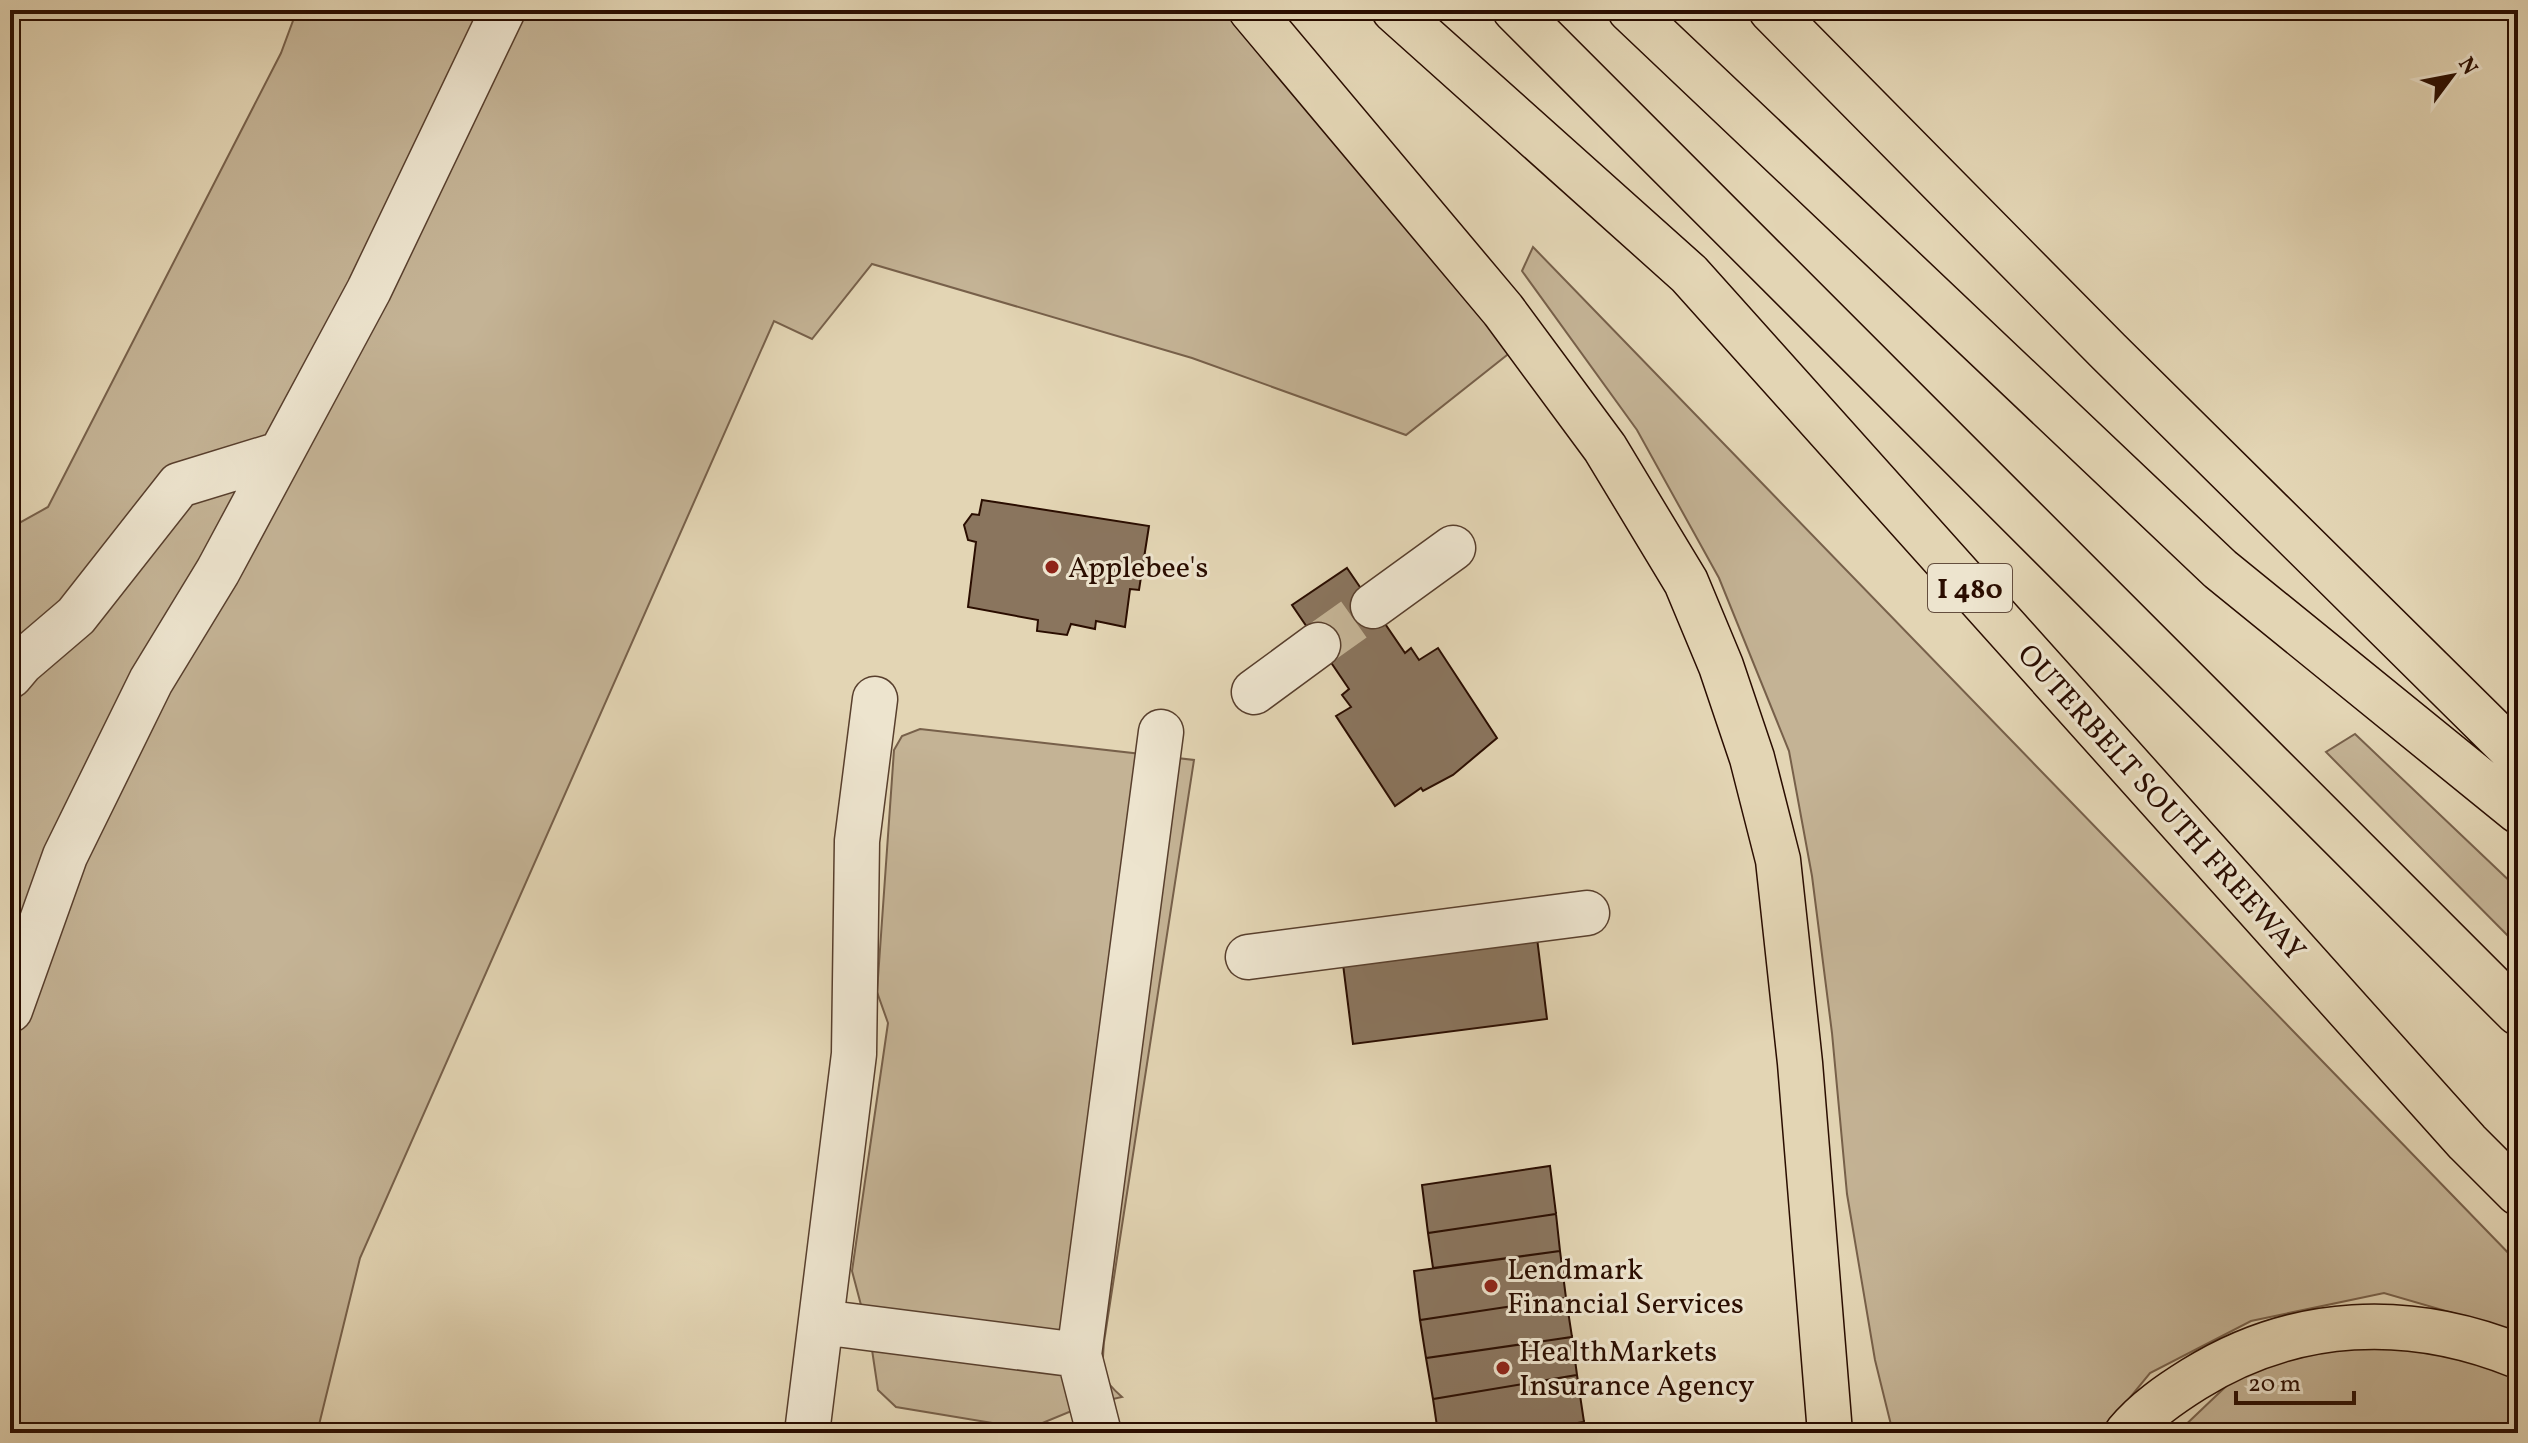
<svg xmlns="http://www.w3.org/2000/svg" width="2528" height="1443" font-family="Vollkorn,serif">
<style>
.green{fill:#c4b395;stroke:#77604a;stroke-width:2}
.building{fill:#8a755e;stroke:#2a0d00;stroke-width:2}
.lines{fill:none;stroke-linecap:round;stroke-linejoin:round}
.minor-tunnel{stroke:#c7b799;stroke-width:44;stroke-dasharray:44 22;stroke-linecap:butt}
.minor-casing{stroke:#583f2d;stroke-width:47}
.highway-casing{stroke:#2a0d00;stroke-width:47}
.minor{stroke:#ede4ce;stroke-width:44}
.highway{stroke:#e3d5b4;stroke-width:44}
.poi-dot{fill:#8f2418;stroke:#ede4ce;stroke-width:3}
.labels{text-anchor:middle;stroke-width:6;stroke-linejoin:round;paint-order:stroke}
.shield{fill:#ede4ce;stroke:#644e3e;stroke-width:2}
.shield-label{font-size:28px;font-weight:bold;fill:#2a0d00}
.poi-label{font-size:30px;fill:#2a0d00;stroke:#ede4ce;text-anchor:start}
.street-label{font-size:30px;fill:#2a0d00;stroke:#ede4ce}
</style>
<rect width="100%" height="100%" fill="#e3d5b4"/>
<filter id="stains"><feTurbulence type="fractalNoise" baseFrequency=".0025" numOctaves="4"/><feColorMatrix values="0 0 0 0 .2 0 0 0 0 .09 0 0 0 0 .02 0 0 0 .5 -.17"/></filter>
<radialGradient id="worn" r=".72"><stop offset=".6" stop-color="#630" stop-opacity="0"/><stop offset="1" stop-color="#630" stop-opacity=".3"/></radialGradient>
<path class="green" d="M297,10H1251L1526,340L1406,435L1192,358L872,264L812,339L774,321L360,1258L317,1433H10V528L48,507L281,53Z
M1533,247L2518,1263V1332L2384,1293L2251,1321L2150,1373L2101,1433H1893L1875,1360L1847,1194L1832,1033L1812,876L1789,751L1719,578L1637,430L1522,271Z
M920,729L1194,760L1104,1342C1102,1371 1099,1377 1122,1397L1086,1405L1028,1429L896,1407L878,1390L871,1343L852,1271L888,1023L877,992L894,750L902,736Z
M2355,734L2518,889V946L2326,752Z
M2360,1341L2440,1345L2518,1379V1433H2177L2239,1374Z"/>
<path class="building" d="M982,500L1149,526L1139,590L1130,589L1125,627L1096,621L1095,629L1071,624L1067,635L1037,631L1038,620L968,607L976,542L968,540L964,525L972,514L979,515Z
M1347,568L1405,653L1411,648L1419,660L1438,648L1497,738L1453,775L1423,791L1421,788L1395,806L1336,716L1351,707L1342,695L1349,689L1292,605Z
M1537,938L1547,1019L1353,1044L1343,964Z
M1550,1166L1556,1214L1428,1233L1422,1185Z
M1556,1214L1560,1251L1433,1268L1428,1233Z
M1560,1251L1566,1298L1420,1320L1414,1271Z
M1566,1298L1572,1337L1426,1358L1420,1320Z
M1572,1337L1577,1375L1433,1399L1426,1358Z
M1577,1375L1584,1422L1517,1433H1438L1433,1399Z
M1584,1422L1585,1433H1517Z"/>
<g class="lines">
<path class="minor-tunnel" d="M1318,645L1373,606"/>
<g class="minor-casing">
<path id="minor" d="M1373,606L1453,548
M10,676L21,663L76,616L179,485L280,454
M1254,692L1318,645
M1248,957L1587,913
M10,1010L65,856L151,681L218,571L369,290L503,10
M821,1322L1079,1355L1099,1433
M1079,1355L1161,732
M807,1433L854,1054L857,841L875,699"/>
</g>
<g class="highway-casing">
<path id="highway" d="M1251,10L1503,310L1605,448L1686,582L1721,666L1752,758L1778,860L1800,1063L1830,1433
M1394,10L1689,274L2467,1142L2518,1193
M1515,10L2518,1013
M1630,10L2220,569L2518,811
M1771,10L2108,351L2518,756
M2127,1433C2145,1411 2170,1394 2194,1379C2295,1316 2409,1312 2518,1356"/>
</g>
<use href="#minor" class="minor"/>
<use href="#highway" class="highway"/>
</g>
<g class="poi-dot">
<circle cx="1052" cy="567" r="8"/>
<circle cx="1491" cy="1286" r="8"/>
<circle cx="1503" cy="1368" r="8"/>
</g>
<g class="labels">
<rect class="shield" x="1928" y="564" width="84" height="48" rx="6"/>
<g class="shield-label">
<text x="1970" y="598">I 480</text>
</g>
<g class="poi-label">
<text x="1068" y="577">Applebee's</text>
<text x="1507" y="1279">Lendmark<tspan x="1507" dy="34">Financial Services</tspan></text>
<text x="1519" y="1361">HealthMarkets<tspan x="1519" dy="34">Insurance Agency</tspan></text>
</g>
<g class="street-label">
<text transform="translate(2162 802) rotate(48)" y="10">OUTERBELT SOUTH FREEWAY</text>
</g>
</g>
<rect width="2528" height="1443" fill="none" stroke="#e3d5b4" stroke-width="40"/>
<rect x="12" y="12" width="2504" height="1419" fill="none" stroke="#2a0d00" stroke-width="4"/>
<rect x="20" y="20" width="2488" height="1403" fill="none" stroke="#2a0d00" stroke-width="2"/>
<g transform="translate(2452 76) rotate(58)" stroke="#ede4ce" stroke-width="6" paint-order="stroke">
<path d="M0-6L14 30L0 20L-14 30Z" fill="#2a0d00"/>
<text y="-12" font-size="22" font-weight="bold" text-anchor="middle" fill="#2a0d00">N</text>
</g>
<path d="M2236 1391v12h118v-12" fill="none" stroke="#2a0d00" stroke-width="4"/>
<text x="2248" y="1391" font-size="24" fill="#2a0d00" stroke="#ede4ce" stroke-width="6" paint-order="stroke">20 m</text>
<rect width="100%" height="100%" filter="url(#stains)"/>
<rect width="100%" height="100%" fill="url(#worn)"/>
</svg>
